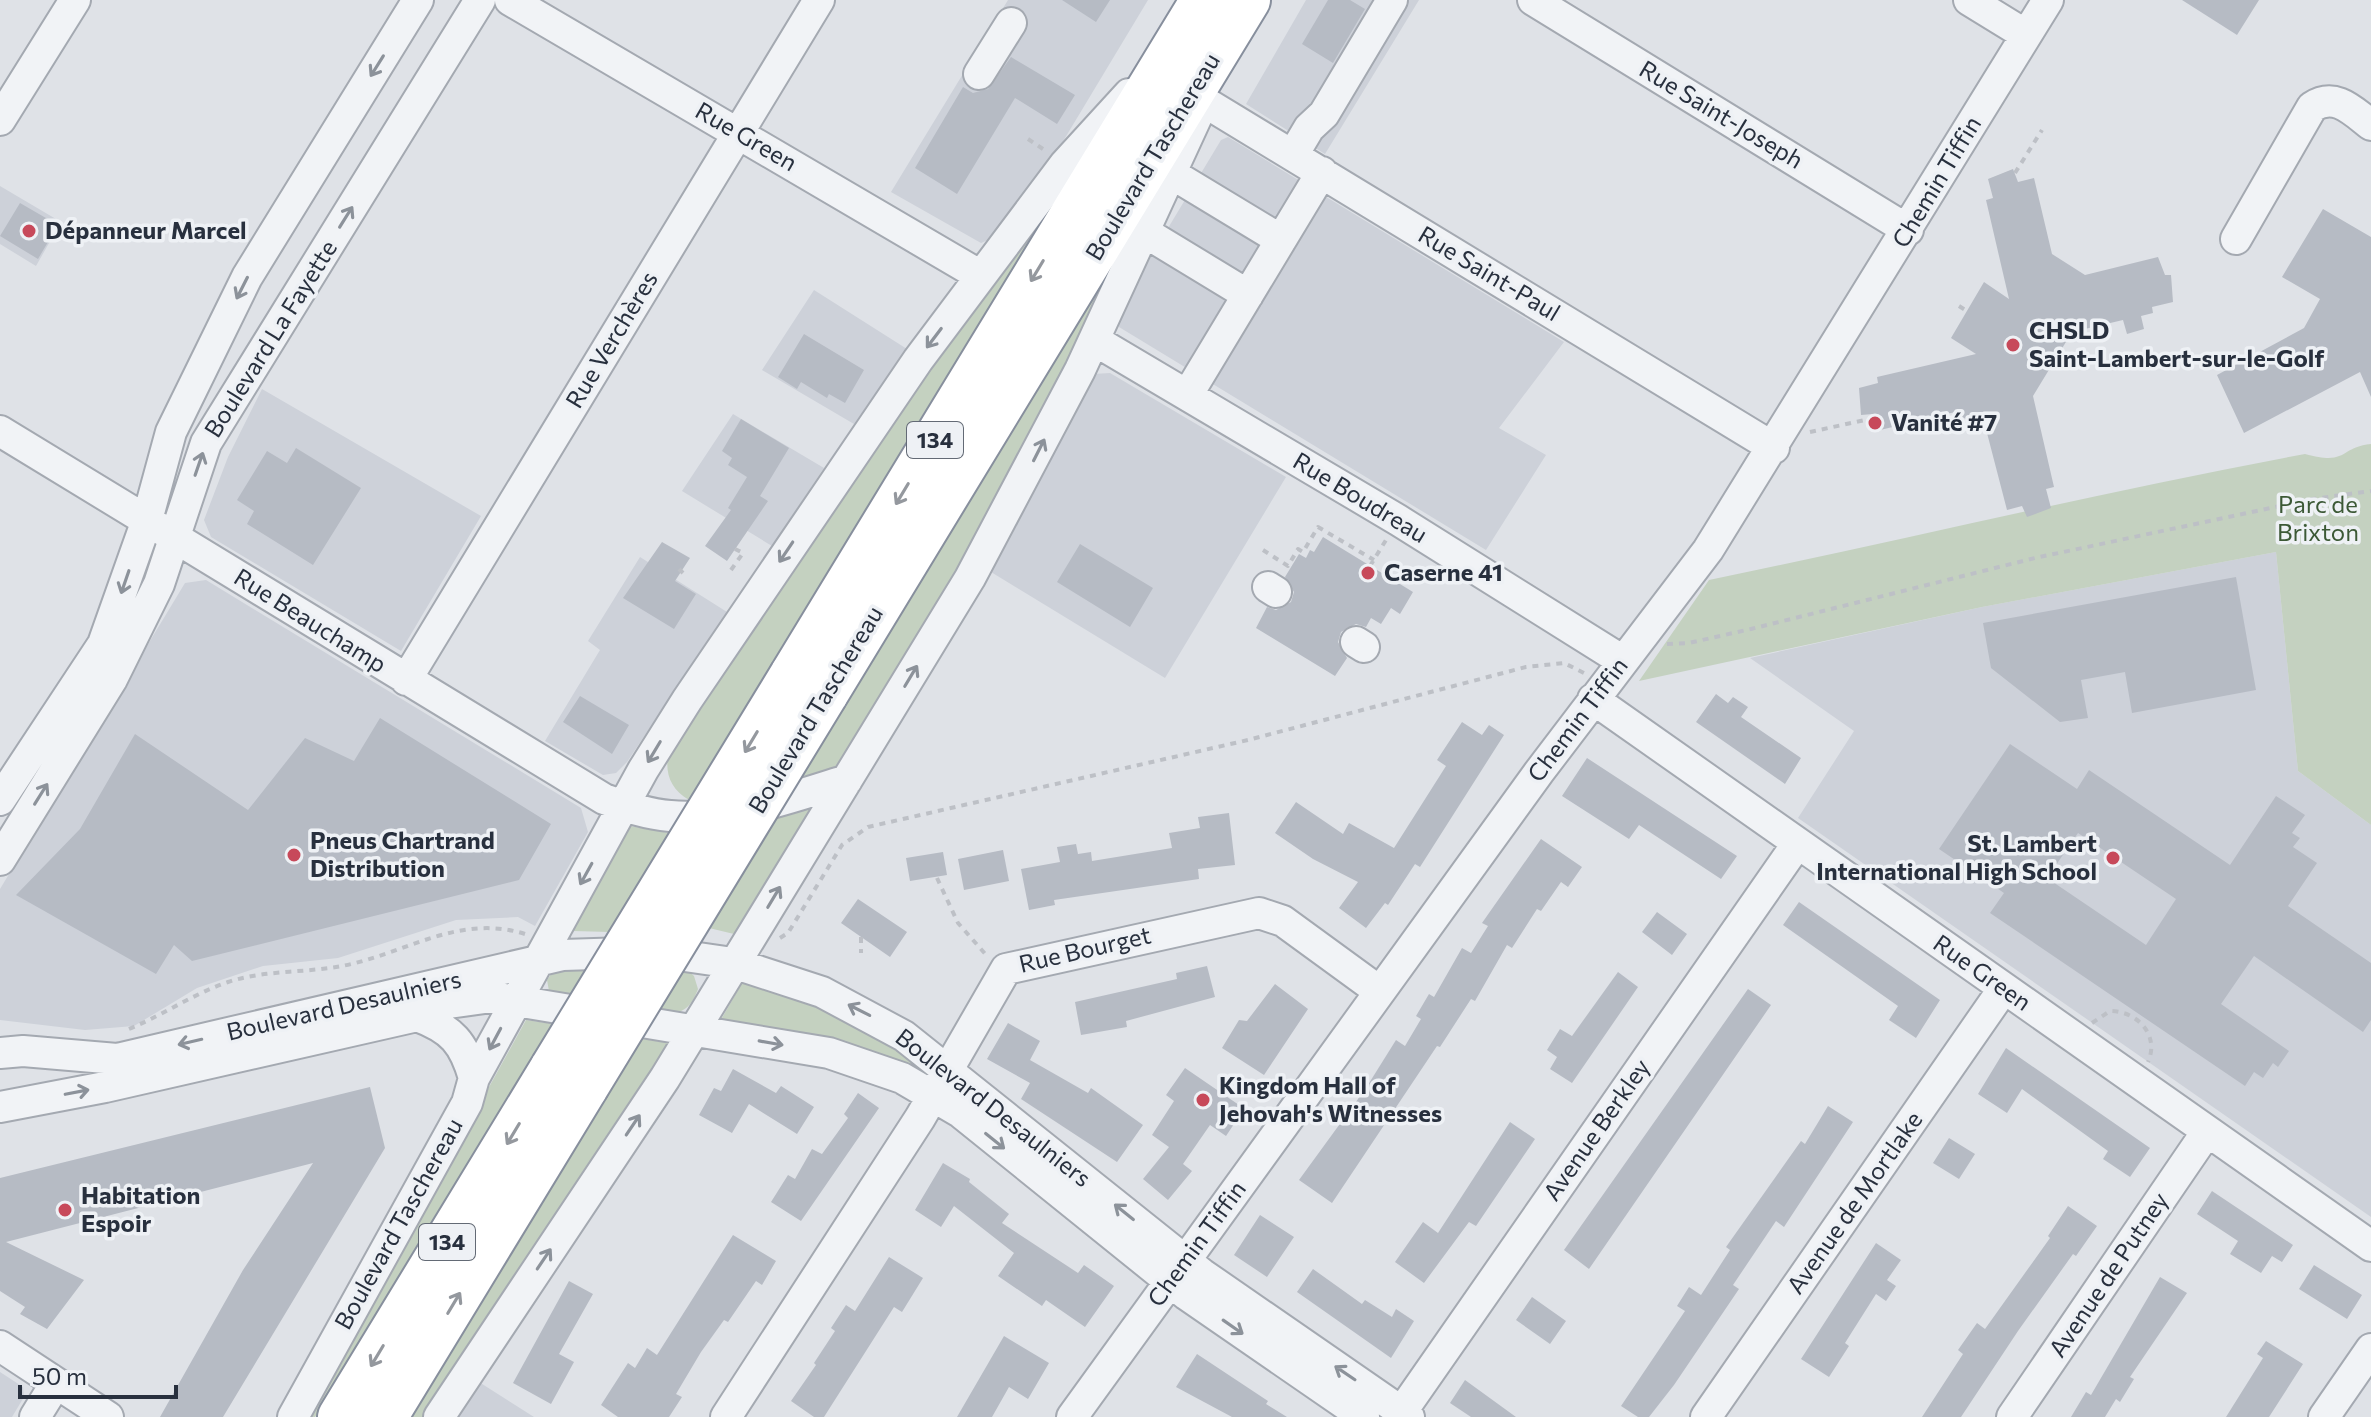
<svg xmlns="http://www.w3.org/2000/svg" width="2371" height="1417" font-family="Commissioner,sans-serif">
<style>
.built{fill:#cdd1d9}
.green{fill:#c4d1c0}
.building{fill:#b6bbc4;fill-rule:evenodd}
.lines{fill:none;stroke-linecap:round;stroke-linejoin:round}
.minor-casing{stroke:#a4a9b1;stroke-width:34}
.highway-casing{stroke:#878f9d;stroke-width:48}
.path{stroke:#bdc0c6;stroke-width:4;stroke-dasharray:6 6;stroke-linecap:butt}
.minor{stroke:#f1f3f6;stroke-width:30}
.highway{stroke:#fff;stroke-width:44}
.highway-bridge-casing{stroke:#878f9d;stroke-width:48;stroke-linecap:butt}
.highway-bridge{stroke:#fff;stroke-width:44}
.oneway{stroke:#8c929a}
.oneway2{stroke:#94989e}
.poi-dot{fill:#c7495a;stroke:#eef1f5;stroke-width:3}
.labels{text-anchor:middle;stroke-width:7;stroke-linejoin:round;paint-order:stroke}
.shield{fill:#eef1f5;stroke:#636a75;stroke-width:2}
.shield-label{font-size:22px;font-weight:bold;fill:#28303e}
.street-label{font-size:24px;fill:#28303e;stroke:#eef1f5}
.poi-label{font-size:24px;font-weight:bold;fill:#28303e;stroke:#eef1f5;text-anchor:start}
.park-label{font-size:24px;fill:#3c5936;stroke:#eef1f5}
</style>
<rect width="100%" height="100%" fill="#dfe2e7"/>
<path class="built" d="M1008,0H1148L1062,143L988,240L981,243L891,192Z
M1306,0H1419L1325,154L1246,104Z
M1228,137L1564,342L1499,428L1546,455L1486,550L1119,327V319L1147,263L1221,140Z
M0,186L61,222L36,266L0,244Z
M814,290L907,349L854,424L762,370Z
M1110,373L1286,477L1165,678L991,572L1093,374Z
M262,389L481,516L401,651L211,537L204,520L228,457Z
M733,414L824,468L772,546L682,491Z
M2276,552L2298,771L2371,825V1217L1798,818L1854,731L1750,658L1982,607Z
M640,557L727,612L627,762L616,773L603,775L545,741L600,650L588,641Z
M206,580L581,808L588,832L535,926L518,917L456,920L338,958L263,966L197,988L134,1026L85,1030L0,1020V889L185,583Z
M0,1372L23,1387L24,1397L12,1417H0Z
M479,1382L534,1417H457Z"/>
<path class="green" d="M1061,192L689,800C671,789 665,775 668,754L890,421Z
M1126,243L1063,376L987,524L842,764L828,774L797,783Z
M2371,444V825L2298,771L2276,552L1982,607L1639,681L1709,580C1908,539 2105,491 2305,454C2349,466 2339,447 2371,444Z
M811,807L815,808L734,934L709,928L778,816Z
M630,826L669,833L610,932L573,931Z
M588,967L569,999L549,991L547,980L554,970Z
M685,968L694,976L698,989C690,1011 680,1015 657,1013Z
M745,978L853,1019L916,1061L912,1067L719,1023Z
M526,1020L553,1024L315,1417H307Z
M642,1039L669,1043L422,1417H411Z"/>
<path class="building" d="M1062,0H1110L1096,22Z
M1328,0H1350L1365,9L1333,63L1302,44Z
M2182,0H2259L2237,35Z
M1011,57L1075,95L1057,124L1015,98L957,194L915,168L963,87L973,93L988,89Z
M2013,169L2018,182L2034,178L2052,254L2085,275L2158,257L2165,275H2171L2173,302L2152,307L2153,313L2141,316L2144,329L2127,334L2123,320L2072,332L2033,396L2054,487L2046,489L2051,508L2027,517L2022,506L2007,510L1987,433L1955,412L1876,431L1873,414L1861,415L1859,388L1878,383L1877,377L1976,354L1951,338L1984,282L2009,299L1986,200L1993,198L1988,179Z
M20,203L58,225L38,259L0,236Z
M2323,209L2371,237V397L2360,372L2244,433L2217,375L2304,328L2320,299L2282,277Z
M804,334L864,370L845,403L829,394L827,398L801,382L797,389L778,377Z
M741,419L789,448L760,496L768,501L727,561L705,546L731,510L728,508L747,477L728,465L732,458L722,451Z
M296,448L361,488L313,565L247,524L254,511L237,500L267,451L287,463Z
M1323,537L1413,592L1400,614L1391,608L1381,624L1371,618L1366,627L1356,624L1341,632L1338,642L1347,658L1335,676L1256,628L1267,607L1276,610L1291,602L1294,592L1285,577L1299,554L1306,558L1310,550L1314,552Z
M662,542L690,558L675,581L696,594L674,629L623,598Z
M1080,544L1153,588L1130,627L1057,582Z
M2236,577L2256,690L2132,713L2125,672L2081,680L2088,718L2060,722L1991,668L1983,623Z
M1716,694L1728,703L1733,697L1748,707L1741,717L1801,758L1785,784L1696,722Z
M580,696L629,725L612,754L563,722Z
M380,718L551,824L519,880L192,961L174,945L156,974L16,895L80,829L135,734L248,810L305,738L354,761Z
M1462,722L1482,735L1489,725L1504,735L1420,867L1415,864L1388,905L1385,903L1366,928L1339,908L1358,882L1313,859L1275,833L1296,802L1343,834L1349,823L1394,848L1446,766L1437,760Z
M2010,744L2077,789L2089,770L2230,865L2276,796L2305,815L2292,833L2300,838L2293,847L2317,863L2288,906L2371,963V1020L2363,1032L2254,956L2221,1004L2289,1051L2278,1067L2273,1063L2263,1078L2254,1072L2245,1086L1990,913L2004,893L1939,849ZM2078,833L2176,899L2146,945L2047,878Z
M1587,758L1737,856L1721,879L1639,825L1629,839L1562,796Z
M1229,813L1235,865L1198,869L1199,879L1054,900L1055,905L1029,910L1021,869L1060,862L1057,847L1076,844L1078,854L1091,852L1092,861L1172,848L1169,833L1200,828L1198,817Z
M1541,839L1582,867L1568,887L1561,882L1541,911L1537,909L1512,948L1507,945L1475,1001L1471,999L1440,1047L1437,1046L1332,1203L1299,1180L1366,1088L1396,1040L1405,1046L1421,1019L1416,1016L1429,994L1434,997L1462,948L1471,953L1488,926L1482,923Z
M1003,850L1009,881L964,890L958,859Z
M943,852L947,875L910,881L906,858Z
M858,899L907,932L890,957L841,923Z
M1799,902L1940,1000L1916,1038L1889,1020L1898,1006L1783,925Z
M1657,912L1687,934L1672,955L1642,932Z
M1207,966L1215,997L1126,1021L1127,1027L1081,1035L1075,1002L1177,979L1176,973Z
M1618,972L1638,987L1572,1083L1550,1069L1557,1057L1547,1050L1560,1029L1572,1036Z
M1275,984L1308,1009L1264,1075L1222,1048L1239,1020L1247,1021Z
M1748,989L1771,1005L1589,1269L1564,1250Z
M1008,1023L1040,1041L1030,1060L1088,1093L1091,1088L1143,1125L1117,1162L1021,1099L1030,1083L987,1059Z
M2006,1048L2150,1148L2130,1177L2103,1159L2108,1151L2022,1089L2007,1113L1978,1094Z
M1185,1068L1239,1105L1233,1115L1238,1118L1226,1136L1210,1125L1183,1164L1192,1171L1168,1200L1143,1179L1169,1147L1152,1135L1174,1101L1166,1095Z
M733,1069L776,1093L781,1086L814,1107L797,1134L749,1104L732,1133L699,1115L714,1088L721,1091Z
M370,1087L385,1148L223,1417H160L243,1270L313,1163L6,1242L84,1280L47,1329L20,1314L25,1307L0,1291V1178Z
M858,1093L879,1108L801,1221L771,1202L788,1175L795,1179L812,1149L822,1154L848,1118L844,1114Z
M1828,1106L1853,1122L1784,1227L1776,1221L1733,1285L1739,1289L1674,1385L1649,1417H1638L1621,1406L1685,1311L1677,1306L1689,1287L1701,1295L1730,1250L1726,1247L1801,1141L1805,1144Z
M1510,1122L1535,1139L1476,1226L1469,1222L1424,1283L1395,1262L1423,1222L1438,1233Z
M1949,1138L1975,1154L1959,1179L1933,1163Z
M943,1163L970,1179L969,1182L1009,1214L1002,1223L1078,1273L1084,1265L1114,1286L1085,1327L1046,1300L1042,1306L998,1276L1014,1253L954,1206L941,1227L915,1210Z
M2212,1191L2293,1245L2282,1262L2272,1256L2261,1273L2230,1254L2238,1241L2197,1214Z
M2068,1206L2097,1226L2076,1256L2073,1254L2018,1331L1961,1417H1922L1963,1354L1958,1350L1977,1323L1985,1329L2050,1238L2048,1236Z
M1260,1215L1294,1237L1267,1277L1234,1255Z
M733,1235L776,1261L762,1285L756,1281L728,1322L724,1320L701,1352L676,1394L682,1397L669,1417H618L601,1405L628,1363L635,1368L647,1348L657,1355Z
M1876,1243L1901,1260L1887,1280L1896,1286L1886,1301L1876,1294L1845,1343L1849,1346L1829,1377L1801,1359Z
M889,1257L923,1278L902,1312L894,1307L824,1417H814L791,1401L816,1365L814,1363L835,1331L831,1328L846,1305L855,1311Z
M2314,1265L2362,1295L2347,1319L2299,1289Z
M1313,1269L1362,1304L1365,1300L1392,1317L1396,1309L1414,1321L1391,1358L1297,1292Z
M2160,1277L2187,1293L2130,1377L2134,1379L2120,1402L2116,1399L2105,1417H2071L2086,1392L2091,1395Z
M569,1281L593,1294L559,1354L574,1362L551,1404L513,1383Z
M1532,1297L1566,1321L1550,1344L1516,1320Z
M1004,1336L1049,1363L1028,1399L1009,1387L992,1417H957Z
M2266,1341L2303,1364L2269,1417H2226L2263,1358L2257,1354Z
M1197,1354L1268,1401L1266,1404L1287,1417H1232L1176,1387Z
M1465,1380L1516,1417H1471L1450,1403Z"/>
<g class="lines">
<g class="minor-casing">
<path id="minor" d="M510,0L981,276
M1533,0L1908,230
M1969,0L2026,35
M979,74L1011,23
M1203,101L1774,448
M0,120L75,0
M1293,155L1309,128L1324,114L1392,0
M1172,174L1281,240
M1146,233L1248,295
M2236,239L2312,107C2335,92 2352,110 2371,125
M1094,340L1398,520L1623,661
M1188,394L1322,172
M0,431L604,799C626,807 647,814 670,816C723,822 796,796 847,780
M1268,587L1276,592
M1356,642L1364,647
M406,680L819,0
M1593,699L2371,1246
M0,800L103,644L147,520L171,432L247,277L418,0
M0,860L112,679L159,584L206,443L480,0
M417,1016C452,1029 464,1043 474,1078
M0,1053L23,1051L117,1059L563,955L657,952L733,963L822,992L904,1036L1202,1274L1409,1417
M0,1107L105,1087L417,1016L441,1004L492,997L829,1053L902,1078L960,1112L1187,1295L1364,1417
M0,1346L108,1417
M35,1417L56,1383
M293,1417L467,1103L474,1078L507,1018L643,770L687,700L918,360L1065,164L1129,94
M439,1417L665,1078L970,578L1080,370L1198,114
M726,1417L920,1118L1006,969L1259,913L1283,921L1379,991
M1072,1417L1539,772L1708,550L2048,0
M1398,1417L1797,844
M1706,1417L2004,988
M2012,1417L2206,1133
M2324,1417L2371,1349"/>
</g>
<g class="highway-casing">
<path id="highway" d="M792,675L1203,0
M825,695L1248,0
M340,1417L553,1067
M385,1417L586,1087"/>
</g>
<path class="path" d="M1028,139L1046,151
M2015,173L2042,130
M1959,306L1967,311
M1810,432L1874,418
M1263,550L1288,566L1298,549L1303,552L1318,527L1374,560
M1370,566L1386,540
M679,569L683,573
M731,570L743,553L735,549
M1667,644L1689,643L1751,629L2035,558L2313,499L2371,491
M937,878L958,923L987,956
M861,937V953
M780,938L788,933L842,845L868,827L1248,740L1526,667L1564,663L1584,673
M2092,1023L2110,1011C2137,1011 2160,1035 2148,1062
M129,1029C163,1015 193,994 228,982C264,970 305,973 342,966C405,954 459,913 525,934"/>
<use href="#minor" class="minor"/>
<use href="#highway" class="highway"/>
<g class="highway-bridge-casing">
<path id="highway-bridge" d="M553,1067L792,675
M586,1087L825,695"/>
</g>
<use href="#highway-bridge" class="highway-bridge"/>
</g>
<defs><path id="oneway-shaft" d="M-6 0H5M1.5-3L5.5 0L1.5 3" fill="none" stroke-width="1.6" stroke-linecap="round" stroke-linejoin="round" transform="scale(2)"/></defs>
<g class="oneway">
<use href="#oneway-shaft" transform="translate(377 66) rotate(122)"/>
<use href="#oneway-shaft" transform="translate(346 217) rotate(-58)"/>
<use href="#oneway-shaft" transform="translate(242 288) rotate(117)"/>
<use href="#oneway-shaft" transform="translate(934 338) rotate(127)"/>
<use href="#oneway-shaft" transform="translate(1039 450) rotate(-63)"/>
<use href="#oneway-shaft" transform="translate(199 464) rotate(-71)"/>
<use href="#oneway-shaft" transform="translate(786 552) rotate(124)"/>
<use href="#oneway-shaft" transform="translate(125 582) rotate(109)"/>
<use href="#oneway-shaft" transform="translate(911 676) rotate(-59)"/>
<use href="#oneway-shaft" transform="translate(654 752) rotate(121)"/>
<use href="#oneway-shaft" transform="translate(41 794) rotate(-58)"/>
<use href="#oneway-shaft" transform="translate(586 874) rotate(119)"/>
<use href="#oneway-shaft" transform="translate(774 897) rotate(-59)"/>
<use href="#oneway-shaft" transform="translate(859 1010) rotate(-153)"/>
<use href="#oneway-shaft" transform="translate(495 1039) rotate(118)"/>
<use href="#oneway-shaft" transform="translate(190 1042) rotate(167)"/>
<use href="#oneway-shaft" transform="translate(771 1043) rotate(10)"/>
<use href="#oneway-shaft" transform="translate(77 1092) rotate(-11)"/>
<use href="#oneway-shaft" transform="translate(633 1125) rotate(-56)"/>
<use href="#oneway-shaft" transform="translate(995 1141) rotate(39)"/>
<use href="#oneway-shaft" transform="translate(1124 1212) rotate(-141)"/>
<use href="#oneway-shaft" transform="translate(544 1259) rotate(-56)"/>
<use href="#oneway-shaft" transform="translate(1233 1327) rotate(35)"/>
<use href="#oneway-shaft" transform="translate(1345 1373) rotate(-146)"/>
</g>
<g class="oneway2">
<use href="#oneway-shaft" transform="translate(1037 271) rotate(121)"/>
<use href="#oneway-shaft" transform="translate(902 494) rotate(121)"/>
<use href="#oneway-shaft" transform="translate(751 742) rotate(121)"/>
<use href="#oneway-shaft" transform="translate(513 1134) rotate(121)"/>
<use href="#oneway-shaft" transform="translate(454 1303) rotate(-59)"/>
<use href="#oneway-shaft" transform="translate(377 1356) rotate(121)"/>
</g>
<g class="poi-dot">
<circle cx="29" cy="231" r="8"/>
<circle cx="2013" cy="345" r="8"/>
<circle cx="1875" cy="423" r="8"/>
<circle cx="1368" cy="573" r="8"/>
<circle cx="294" cy="855" r="8"/>
<circle cx="2113" cy="858" r="8"/>
<circle cx="1203" cy="1100" r="8"/>
<circle cx="65" cy="1210" r="8"/>
</g>
<g class="labels">
<g class="shield">
<rect x="907" y="422" width="56" height="36" rx="6"/>
<rect x="419" y="1224" width="56" height="36" rx="6"/>
</g>
<g class="shield-label">
<text x="935" y="448">134</text>
<text x="447" y="1250">134</text>
</g>
<g class="street-label">
<text transform="translate(1721 115) rotate(31)" y="8">Rue Saint-Joseph</text>
<text transform="translate(746 137) rotate(30)" y="8">Rue Green</text>
<text transform="translate(1153 157) rotate(-59)" y="8">Boulevard Taschereau</text>
<text transform="translate(1937 182) rotate(-59)" y="8">Chemin Tiffin</text>
<text transform="translate(1489 274) rotate(31)" y="8">Rue Saint-Paul</text>
<text transform="translate(271 339) rotate(-58)" y="8">Boulevard La Fayette</text>
<text transform="translate(612 340) rotate(-59)" y="8">Rue Verchères</text>
<text transform="translate(1360 498) rotate(31)" y="8">Rue Boudreau</text>
<text transform="translate(310 621) rotate(32)" y="8">Rue Beauchamp</text>
<text transform="translate(816 710) rotate(-59)" y="8">Boulevard Taschereau</text>
<text transform="translate(1578 720) rotate(-53)" y="8">Chemin Tiffin</text>
<text transform="translate(1085 950) rotate(-13)" y="8">Rue Bourget</text>
<text transform="translate(1982 973) rotate(35)" y="8">Rue Green</text>
<text transform="translate(344 1006) rotate(-13)" y="8">Boulevard Desaulniers</text>
<text transform="translate(993 1108) rotate(38)" y="8">Boulevard Desaulniers</text>
<text transform="translate(1597 1130) rotate(-55)" y="8">Avenue Berkley</text>
<text transform="translate(1855 1203) rotate(-55)" y="8">Avenue de Mortlake</text>
<text transform="translate(399 1224) rotate(-61)" y="8">Boulevard Taschereau</text>
<text transform="translate(1197 1244) rotate(-54)" y="8">Chemin Tiffin</text>
<text transform="translate(2109 1275) rotate(-56)" y="8">Avenue de Putney</text>
</g>
<g class="poi-label">
<text x="45" y="239">Dépanneur Marcel</text>
<text x="2029" y="339">CHSLD<tspan x="2029" dy="28">Saint-Lambert-sur-le-Golf</tspan></text>
<text x="1891" y="431">Vanité #7</text>
<text x="1384" y="581">Caserne 41</text>
<text x="310" y="849">Pneus Chartrand<tspan x="310" dy="28">Distribution</tspan></text>
<text x="2097" y="852" text-anchor="end">St. Lambert<tspan x="2097" dy="28">International High School</tspan></text>
<text x="1219" y="1094">Kingdom Hall of<tspan x="1219" dy="28">Jehovah's Witnesses</tspan></text>
<text x="81" y="1204">Habitation<tspan x="81" dy="28">Espoir</tspan></text>
</g>
<g class="park-label">
<text x="2318" y="513">Parc de<tspan x="2318" dy="28">Brixton</tspan></text>
</g>
</g>
<path d="M20 1385v12h156v-12" fill="none" stroke="#28303e" stroke-width="4"/>
<text x="32" y="1385" font-size="24" fill="#28303e" stroke="#eef1f5" stroke-width="6" paint-order="stroke">50 m</text>
</svg>
